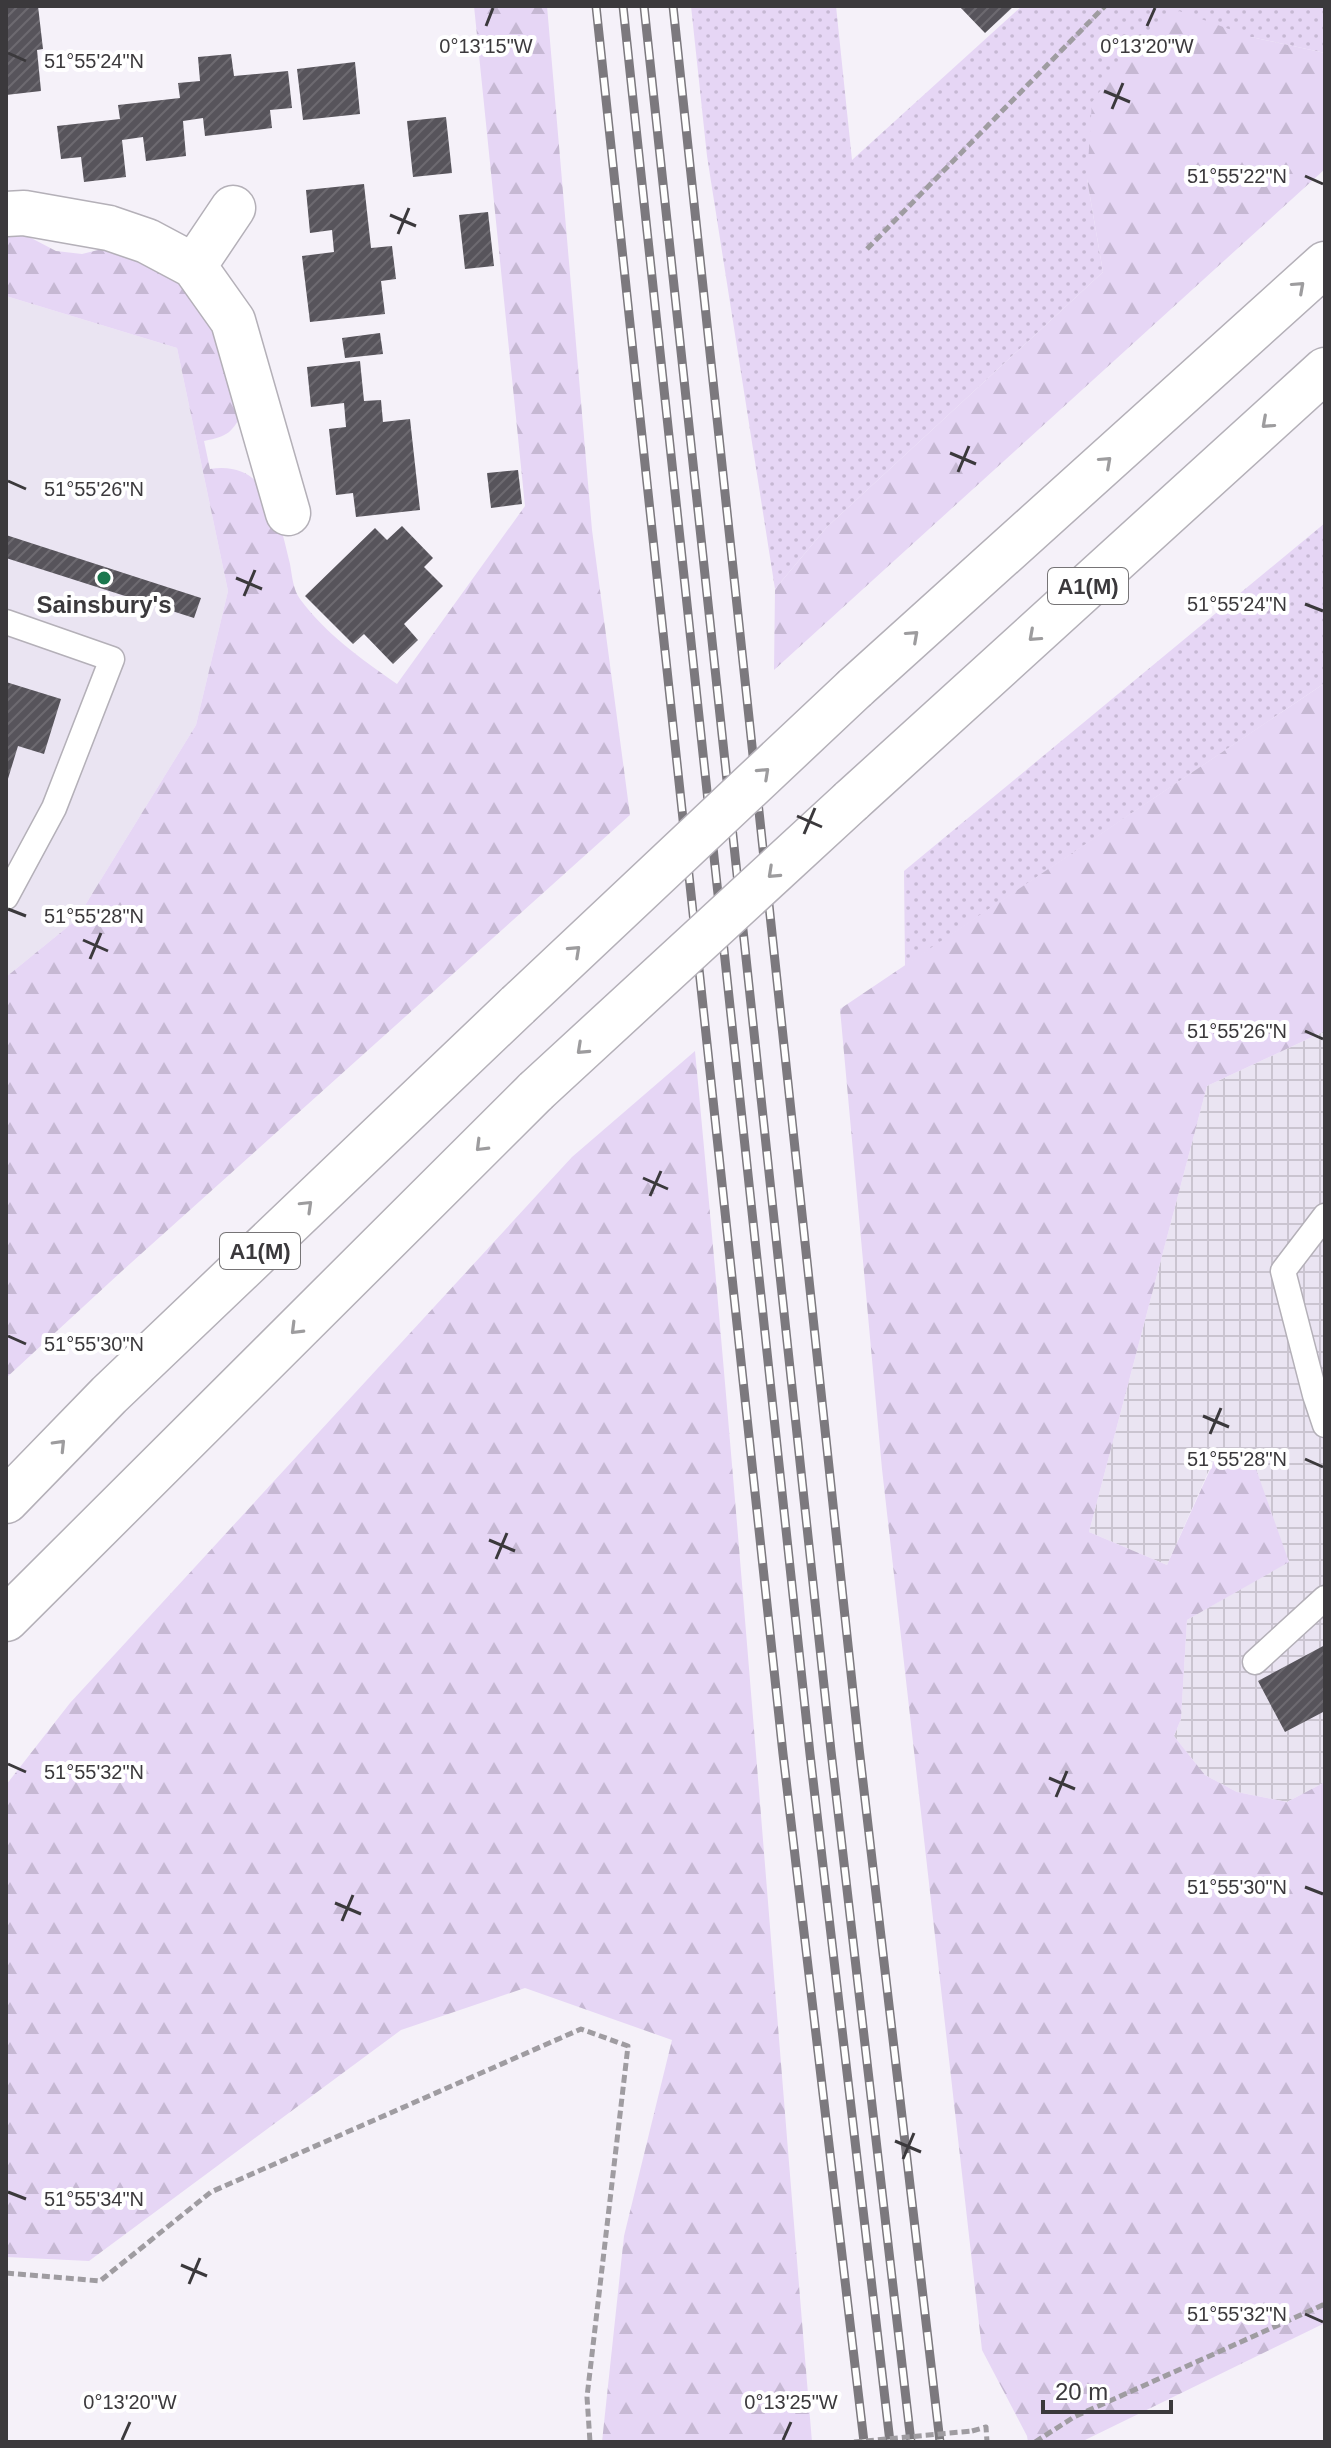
<svg xmlns="http://www.w3.org/2000/svg" width="1331" height="2448" font-family="Arial,sans-serif">
<style>
.built{fill:#eae4f2}
.industrial{fill:url(#industrial-grid)}
.grass{fill:url(#grass-dots)}
.forest{fill:url(#forest-firs)}
.building{fill:url(#building-hatch)}
.lines{fill:none;stroke-linecap:round;stroke-linejoin:round}
.service-casing{stroke:#b4b0b8;stroke-width:27}
.minor-casing{stroke:#b4b0b8;stroke-width:47}
.motorway-casing{stroke:#b4b0b8;stroke-width:47}
.path{stroke:#9f9ca1;stroke-width:5;stroke-dasharray:8 4;stroke-linecap:butt}
.service{stroke:#fff;stroke-width:24}
.minor{stroke:#fff;stroke-width:44}
.motorway{stroke:#fff;stroke-width:44}
.rail-casing{stroke:#7c797e;stroke-width:9}
.rail{stroke:#fff;stroke-width:6;stroke-dasharray:18;stroke-linecap:butt}
.motorway-bridge-casing{stroke:#b4b0b8;stroke-width:47;stroke-linecap:butt}
.path-bridge{stroke:#9f9ca1;stroke-width:5;stroke-dasharray:8 4;stroke-linecap:butt}
.motorway-bridge{stroke:#fff;stroke-width:44}
.oneway{stroke:#9d9c9e}
.ticks{fill:none;stroke:#3b393c;stroke-width:3}
.poi-dot{fill:#1b784e;stroke:#fff;stroke-width:3}
.labels{text-anchor:middle;stroke-width:8;stroke-linejoin:round;paint-order:stroke}
.shield{fill:#fff;stroke:#767476;stroke-width:2}
.shield-label{font-size:22px;font-weight:bold;fill:#3b393c}
.poi-label{font-size:24px;font-weight:bold;fill:#3b393c;stroke:#fff}
.ticks-label{font-size:20px;text-anchor:middle;fill:#3b393c;stroke:#fff;stroke-width:8;stroke-linejoin:round;paint-order:stroke}
</style>
<defs>
<pattern id="industrial-grid" width="8" height="8" patternUnits="userSpaceOnUse" patternTransform="scale(2)"><rect width="8" height="8" fill="#eae4f2"/><path d="M0 4h8M4 0v8" fill="none" stroke="#cac4d0"/></pattern>
<pattern id="grass-dots" width="8" height="8" patternUnits="userSpaceOnUse" patternTransform="scale(2)"><rect width="8" height="8" fill="#e6d6f5"/><path d="M2 2h.1M6 6h.1" fill="none" stroke="#c6b8d3" stroke-width="1.8" stroke-linecap="round"/></pattern>
<pattern id="forest-firs" width="22" height="20" patternUnits="userSpaceOnUse" patternTransform="scale(2)"><rect width="22" height="20" fill="#e6d6f5"/><path d="M5 1l3.5 6h-7zM16 11l3.5 6h-7z" fill="#c6b8d3"/></pattern>
<pattern id="building-hatch" width="6" height="6" patternUnits="userSpaceOnUse" patternTransform="scale(2)"><rect width="6" height="6" fill="#57545b"/><path d="M-1 1l2-2M0 6l6-6M5 7l2-2" fill="none" stroke="#6d6a70"/></pattern>
</defs>
<rect width="100%" height="100%" fill="#f5f1f9"/>
<path class="built" d="M6,296L177,348L228,591L196,725L76,920L6,977Z"/>
<path class="industrial" d="M1325,1031V1782L1287,1802L1237,1792L1205,1775L1174,1736L1181,1719L1187,1620L1289,1561L1217,1452L1167,1565L1089,1532L1207,1086Z"/>
<path class="grass" d="M691,6H836L852,160L1022,6H1325V53L1251,37L1087,179L1103,272L827,527L775,589L707,156Z
M1325,523V683L905,966L904,871Z"/>
<path class="forest" d="M474,6H547L592,530L630,815L122,1271L6,1378V977L76,920L196,725L228,591L177,348L6,296V229H14L56,251L82,254L102,249L118,250L174,274L220,320L244,411C231,433 229,436 204,441L210,469C268,460 279,518 290,564C292,575 293,590 300,599C326,634 361,659 397,684L525,506Z
M1179,11L1251,37L1325,53V169L774,670L775,589L827,527L1103,272L1087,179L1092,102L1138,40Z
M1325,683V1031L1207,1086L1089,1532L1167,1565L1218,1452L1256,1469L1289,1562L1187,1620L1181,1719L1174,1736L1205,1775L1237,1792L1287,1802L1325,1782V2323L1081,2442H1028L1027,2436L982,2350L882,1469L840,1009Z
M695,1051C739,1514 773,1978 812,2442H602L624,2236L672,2040L525,1988L401,2030L89,2261L6,2257V1785L70,1703L572,1157Z"/>
<path class="building" d="M6,6H38L43,49L37,50L41,91L6,95Z
M959,6H1014L985,33Z
M231,54L234,76L288,71L292,108L270,110L272,128L205,136L203,118L183,121L186,156L146,161L143,137L122,140L126,177L84,182L81,157L61,159L57,126L120,119L118,105L180,98L178,83L200,81L198,57Z
M355,62L360,114L303,120L297,69Z
M446,117L452,173L413,177L407,121Z
M364,184L371,248L392,246L396,279L381,281L385,314L310,322L302,256L334,252L332,230L310,233L306,190Z
M488,212L494,266L465,269L459,215Z
M380,333L383,354L345,358L342,338Z
M360,361L364,401L381,400L383,422L410,419L420,510L356,517L353,493L336,495L329,429L346,427L344,403L311,407L307,367Z
M518,470L522,504L491,508L487,473Z
M402,526L433,558L424,567L443,586L404,624L418,640L393,664L364,634L353,644L305,596L375,528L387,540Z
M6,535L201,598L194,618L6,558Z
M6,682L61,699L44,754L18,746L7,782Z
M1325,1645V1711L1285,1732L1258,1681Z"/>
<g class="lines">
<g class="service-casing">
<path id="service" d="M6,622L112,659L54,808L6,897
M1325,1216L1283,1271L1315,1395L1325,1425
M1255,1662L1325,1598"/>
</g>
<g class="minor-casing">
<path id="minor" d="M6,214L24,213L109,228L147,241L194,266L233,321L288,513
M194,266L233,208"/>
</g>
<g class="motorway-casing">
<path id="motorway" d="M855,688L1325,264
M851,801L1325,370
M6,1501L109,1395L518,1005
M6,1619L536,1091"/>
</g>
<path class="path" d="M867,249L1105,6
M6,2273L100,2281L211,2192L581,2029L628,2046L587,2397L590,2442
M972,2431L986,2427L987,2442
M1035,2442L1074,2417L1325,2304"/>
<use href="#service" class="service"/>
<use href="#minor" class="minor"/>
<use href="#motorway" class="motorway"/>
<g class="rail-casing">
<path id="rail" d="M596,6L783,1754L864,2442
M623,6L810,1754L890,2442
M644,6L831,1751L911,2442
M673,6L859,1748L940,2442"/>
</g>
<use href="#rail" class="rail"/>
<g class="motorway-bridge-casing">
<path id="motorway-bridge" d="M518,1005L855,688
M536,1091L851,801"/>
</g>
<path class="path-bridge" d="M854,2442L972,2431"/>
<use href="#motorway-bridge" class="motorway-bridge"/>
</g>
<defs><path id="oneway-chevron" d="M-2-3.5L2.5 0L-2 3.5" fill="none" stroke-width="1.6" stroke-linecap="round" stroke-linejoin="round" transform="scale(2)"/></defs>
<g class="oneway">
<use href="#oneway-chevron" transform="translate(1299 287) rotate(-42)"/>
<use href="#oneway-chevron" transform="translate(1267 423) rotate(138)"/>
<use href="#oneway-chevron" transform="translate(1106 462) rotate(-42)"/>
<use href="#oneway-chevron" transform="translate(913 636) rotate(-42)"/>
<use href="#oneway-chevron" transform="translate(1034 636) rotate(138)"/>
<use href="#oneway-chevron" transform="translate(764 773) rotate(-43)"/>
<use href="#oneway-chevron" transform="translate(773 873) rotate(137)"/>
<use href="#oneway-chevron" transform="translate(575 951) rotate(-43)"/>
<use href="#oneway-chevron" transform="translate(582 1049) rotate(137)"/>
<use href="#oneway-chevron" transform="translate(481 1146) rotate(135)"/>
<use href="#oneway-chevron" transform="translate(307 1206) rotate(-44)"/>
<use href="#oneway-chevron" transform="translate(296 1329) rotate(135)"/>
<use href="#oneway-chevron" transform="translate(60 1445) rotate(-46)"/>
</g>
<path class="ticks" d="M486,26L493,8M1147,26L1155,8M8,53L26,61M1104,91L1130,102M1112,109L1123,83M1305,176L1323,184M390,215L416,226M398,234L409,208M950,453L976,464M958,472L969,446M8,481L26,489M236,578L262,589M244,596L255,570M1305,604L1323,611M797,816L822,827M804,834L815,808M8,909L26,916M83,940L108,951M90,959L101,933M1305,1031L1323,1039M643,1178L668,1189M650,1196L661,1171M8,1336L26,1344M1203,1416L1229,1427M1210,1434L1221,1408M1305,1459L1323,1467M489,1540L515,1551M496,1559L507,1533M8,1764L26,1772M1049,1778L1075,1789M1056,1797L1067,1771M1305,1887L1323,1894M335,1903L361,1914M342,1921L353,1895M895,2141L921,2152M903,2159L914,2133M8,2192L26,2199M181,2265L207,2276M189,2284L200,2258M1305,2314L1323,2322M122,2440L130,2422M783,2440L791,2422"/>
<circle class="poi-dot" cx="104" cy="578" r="8"/>
<g class="labels">
<g class="shield">
<rect x="1048" y="568" width="80" height="36" rx="6"/>
<rect x="220" y="1233" width="80" height="36" rx="6"/>
</g>
<g class="shield-label">
<text x="1088" y="594">A1(M)</text>
<text x="260" y="1259">A1(M)</text>
</g>
<g class="poi-label">
<text x="104" y="613">Sainsbury's</text>
</g>
</g>
<g class="ticks-label">
<text x="486" y="53">0°13'15"W</text>
<text x="1147" y="53">0°13'20"W</text>
<text x="94" y="68">51°55'24"N</text>
<text x="1237" y="183">51°55'22"N</text>
<text x="94" y="496">51°55'26"N</text>
<text x="1237" y="611">51°55'24"N</text>
<text x="94" y="923">51°55'28"N</text>
<text x="1237" y="1038">51°55'26"N</text>
<text x="94" y="1351">51°55'30"N</text>
<text x="1237" y="1466">51°55'28"N</text>
<text x="94" y="1779">51°55'32"N</text>
<text x="1237" y="1894">51°55'30"N</text>
<text x="94" y="2206">51°55'34"N</text>
<text x="1237" y="2321">51°55'32"N</text>
<text x="130" y="2409">0°13'20"W</text>
<text x="791" y="2409">0°13'25"W</text>
</g>
<rect width="1331" height="2448" fill="none" stroke="#3b393c" stroke-width="16"/>
<path d="M1043 2400v12h128v-12" fill="none" stroke="#3b393c" stroke-width="4"/>
<text x="1055" y="2400" font-size="24" fill="#3b393c" stroke="#ffffff" stroke-width="6" paint-order="stroke">20 m</text>
</svg>
